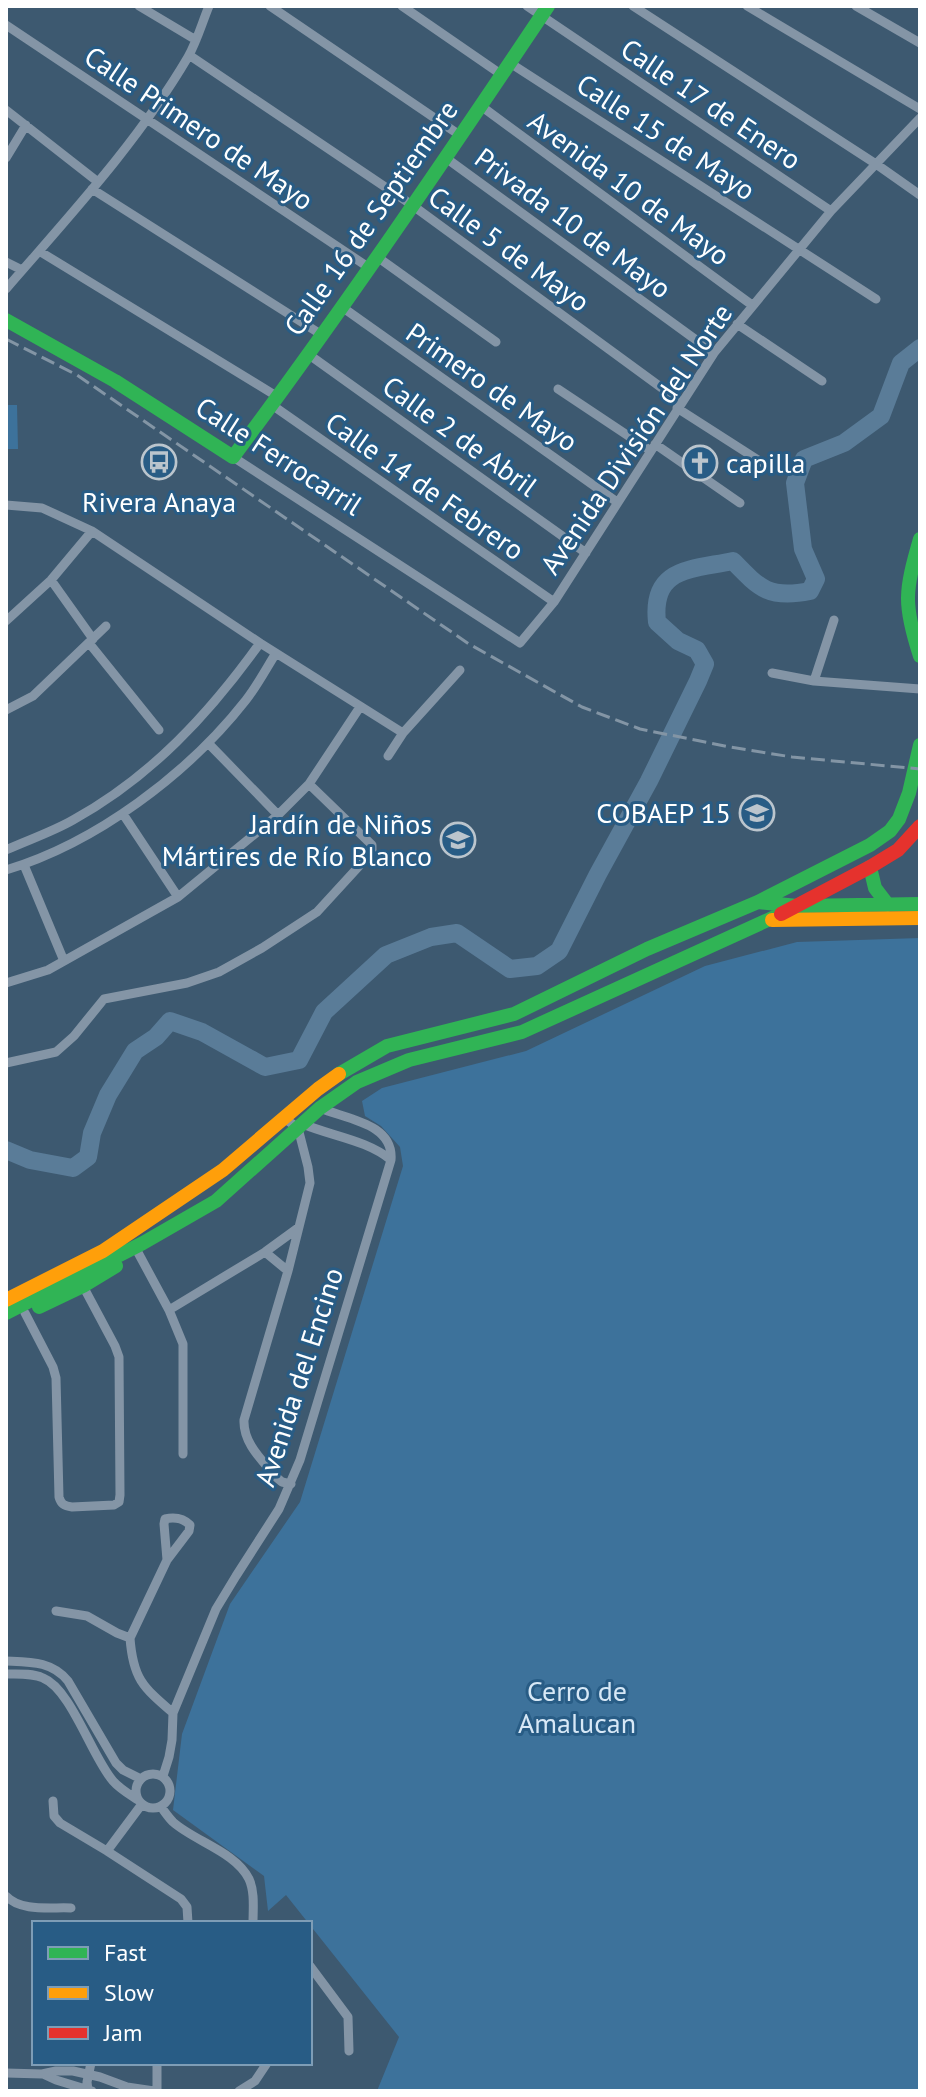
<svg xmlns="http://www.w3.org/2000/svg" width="926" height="2097" font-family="'PT Sans',sans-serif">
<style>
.green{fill:#3d729b}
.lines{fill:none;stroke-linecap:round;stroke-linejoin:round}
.river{stroke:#5a7c98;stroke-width:18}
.street{stroke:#8495a6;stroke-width:9}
.fast{stroke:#30b455;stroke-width:14}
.slow{stroke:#ff9f0a;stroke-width:14}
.jam{stroke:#e5322d;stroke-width:14}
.rail{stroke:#8395a5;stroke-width:3;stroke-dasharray:14 6;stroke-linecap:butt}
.labels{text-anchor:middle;stroke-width:6;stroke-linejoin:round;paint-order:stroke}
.street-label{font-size:28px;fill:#fff;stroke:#285c85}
.poi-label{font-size:28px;fill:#fff;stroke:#285c85;text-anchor:end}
.park-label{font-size:28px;fill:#d7e8f6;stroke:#285c85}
</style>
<rect width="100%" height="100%" fill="#3d5970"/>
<path class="green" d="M6,405H17L18,449H6Z
M920,938V2091H377L399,2037L286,1895L268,1911L264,1876L173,1810L182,1734L230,1604L300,1502L403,1166L400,1147L381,1126L365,1116L362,1101L382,1088L526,1051L705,966L797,942Z"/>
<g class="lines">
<path class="river" d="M6,1150L30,1160L73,1168L88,1157L92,1133L108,1095L135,1051L156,1037L170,1021L202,1032L265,1067L299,1060L324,1012L386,955L431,937L457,933L510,969L537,966L559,951L598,874L649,781L698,681L705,664L697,650L678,641L657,622C651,567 691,570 733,561C760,589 769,599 810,591L816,579L803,549L795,483L804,459L844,443L881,416L901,363L920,348"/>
<path class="street" d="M139,6L196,40
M270,6L461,136
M402,6L502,75
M527,6L831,211
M633,6L876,164L920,195
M747,6L920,109
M856,6L920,43
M6,25L368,267
M189,55L412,205L681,402
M510,63L876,299
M481,106L752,305
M6,110L98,182
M6,158L26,125
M446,158L714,353
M92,189L322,335
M39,251L278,397
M376,256L496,342
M6,262L22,270
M6,289C70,215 138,142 188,57C197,41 202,23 209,6
M342,307L617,502
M737,324L822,381
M308,354L586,553
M558,389L651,451
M272,405L554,602
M677,408L766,465
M655,444L740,503
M233,457L520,643L554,602L714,353L831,211L920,118
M6,505L42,508L92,531L260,643L403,733
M51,580L93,639
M6,621L51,580L92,531
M89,643L159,730
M772,673L814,681L920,689
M814,681L834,620
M6,710L33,696L106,626
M208,743L278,815
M388,756L403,733L460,670
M123,814L178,897
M6,850C28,840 52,832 73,820C151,777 209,714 260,643
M24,865L64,961
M6,870C96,843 188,774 246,700C257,686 266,669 276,653
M6,983L48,970L178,897L278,815L309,784L360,707
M6,1063L56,1052L74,1036L104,999L187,983L219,972L262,948L317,912L372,852V845L309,784
M284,1118L298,1128L308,1167L310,1183L288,1271L244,1420C243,1443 262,1460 276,1477L282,1482L291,1484
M303,1124C331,1136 367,1140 391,1160
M135,1247L169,1310L183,1344V1454
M265,1252L288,1271
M169,1310L265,1252L298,1228
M25,1313L53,1367L56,1378L59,1497C61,1504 64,1506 72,1507L114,1505L119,1502L120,1495L119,1357L115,1346L83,1286
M56,1611L87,1616L117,1633L130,1638C133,1679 143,1687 173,1713
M130,1638L167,1560L189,1531L190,1525C183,1518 174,1517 165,1519L164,1524L167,1560
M6,1661C30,1662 52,1661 68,1681L116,1763L123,1770L141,1779
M6,1674C18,1674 32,1673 43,1678C71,1689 92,1757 113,1781C120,1789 129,1794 138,1800
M136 1791a17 17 0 1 1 34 0a17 17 0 1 1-34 0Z
M163,1776L169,1757L172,1740L173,1713L204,1638L216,1609L236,1576L279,1509L300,1460L391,1160C394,1123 346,1119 320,1108
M53,1801L54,1816L60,1823L107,1851L181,1899L187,1907L188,1923
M161,1807C165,1812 168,1817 173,1822C194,1841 236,1852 249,1879C255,1892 253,1909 253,1923
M107,1851L142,1804
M6,1896C21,1912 51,1907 71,1908
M310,1966L348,2017L349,2051
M6,2073L42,2074L56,2071H73L100,2077L127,2087L154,2091
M43,2074L56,2080L92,2091
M88,2090L87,2082L91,2063
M157,2091V2063
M239,2091L255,2081L267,2063"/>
<path class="fast" d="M6,320L115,381L233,457C343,310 446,158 548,6
M920,539C905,591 903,604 920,656
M870,867L875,888L888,905
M758,902L797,906L920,904
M339,1074L387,1046L514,1014L647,949L758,902L870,845L890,831L899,819L909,793L920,745
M39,1307L83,1286L116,1266
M6,1313L143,1243L216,1201L320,1108L357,1082L409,1060L522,1032L781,914"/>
<path class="slow" d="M772,920L920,918
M6,1300L103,1251L223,1170L318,1089L339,1074"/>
<path class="jam" d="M781,914L870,867L898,850L920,826"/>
<path class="rail" d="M6,339L77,375L469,644L582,707L640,729L730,747L792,757L920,769"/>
</g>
<defs>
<g id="bus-ring" transform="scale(1.8)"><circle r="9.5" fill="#285c85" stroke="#bbc5cd" stroke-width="1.5"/><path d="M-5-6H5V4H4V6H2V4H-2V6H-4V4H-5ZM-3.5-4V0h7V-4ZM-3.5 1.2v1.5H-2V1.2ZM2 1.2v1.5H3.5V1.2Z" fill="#bbc5cd"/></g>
<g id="church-ring" transform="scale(1.8)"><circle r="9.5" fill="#285c85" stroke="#bbc5cd" stroke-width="1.5"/><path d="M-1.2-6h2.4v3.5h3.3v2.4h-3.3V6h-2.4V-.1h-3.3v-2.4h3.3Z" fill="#bbc5cd"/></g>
<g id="school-ring" transform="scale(1.8)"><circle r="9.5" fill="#285c85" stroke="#bbc5cd" stroke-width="1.5"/><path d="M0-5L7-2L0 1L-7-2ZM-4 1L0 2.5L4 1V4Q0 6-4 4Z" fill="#bbc5cd"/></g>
</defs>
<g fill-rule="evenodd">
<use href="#bus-ring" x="159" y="462"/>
<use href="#church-ring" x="700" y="463"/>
<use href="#school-ring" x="757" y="813"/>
<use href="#school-ring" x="458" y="840"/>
</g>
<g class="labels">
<g class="street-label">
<text transform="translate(711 104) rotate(34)" y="10">Calle 17 de Enero</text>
<text transform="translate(199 128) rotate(34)" y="10">Calle Primero de Mayo</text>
<text transform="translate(666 137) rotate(33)" y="10">Calle 15 de Mayo</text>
<text transform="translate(629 188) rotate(36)" y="10">Avenida 10 de Mayo</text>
<text transform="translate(371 218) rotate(-55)" y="10">Calle 16 de Septiembre</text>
<text transform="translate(573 223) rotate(36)" y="10">Privada 10 de Mayo</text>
<text transform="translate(509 249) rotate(36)" y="10">Calle 5 de Mayo</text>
<text transform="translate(492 387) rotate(35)" y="10">Primero de Mayo</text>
<text transform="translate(460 436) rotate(36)" y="10">Calle 2 de Abril</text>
<text transform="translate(636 439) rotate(-56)" y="10">Avenida División del Norte</text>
<text transform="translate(279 456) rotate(33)" y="10">Calle Ferrocarril</text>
<text transform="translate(425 486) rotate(35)" y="10">Calle 14 de Febrero</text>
<text transform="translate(299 1377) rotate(-72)" y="10">Avenida del Encino</text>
</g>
<g class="poi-label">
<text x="726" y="473" text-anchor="start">capilla</text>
<text x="159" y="512" text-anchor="middle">Rivera Anaya</text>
<text x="731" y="823">COBAEP 15</text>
<text x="432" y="834">Jardín de Niños<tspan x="432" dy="32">Mártires de Río Blanco</tspan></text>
</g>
<g class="park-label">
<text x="577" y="1701">Cerro de<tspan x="577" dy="32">Amalucan</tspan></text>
</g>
</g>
<rect width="926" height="2097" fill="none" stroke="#ffffff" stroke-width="16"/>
<rect x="32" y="1921" width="280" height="144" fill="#285c85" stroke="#7e9db6" stroke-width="2"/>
<rect x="48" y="1947" width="40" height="12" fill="#30b455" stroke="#7e9db6" stroke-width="2"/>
<text x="104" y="1961" font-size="24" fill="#ffffff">Fast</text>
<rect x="48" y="1987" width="40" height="12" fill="#ff9f0a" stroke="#7e9db6" stroke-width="2"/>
<text x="104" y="2001" font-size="24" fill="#ffffff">Slow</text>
<rect x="48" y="2027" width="40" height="12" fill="#e5322d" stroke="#7e9db6" stroke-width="2"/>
<text x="104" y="2041" font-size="24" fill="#ffffff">Jam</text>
</svg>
